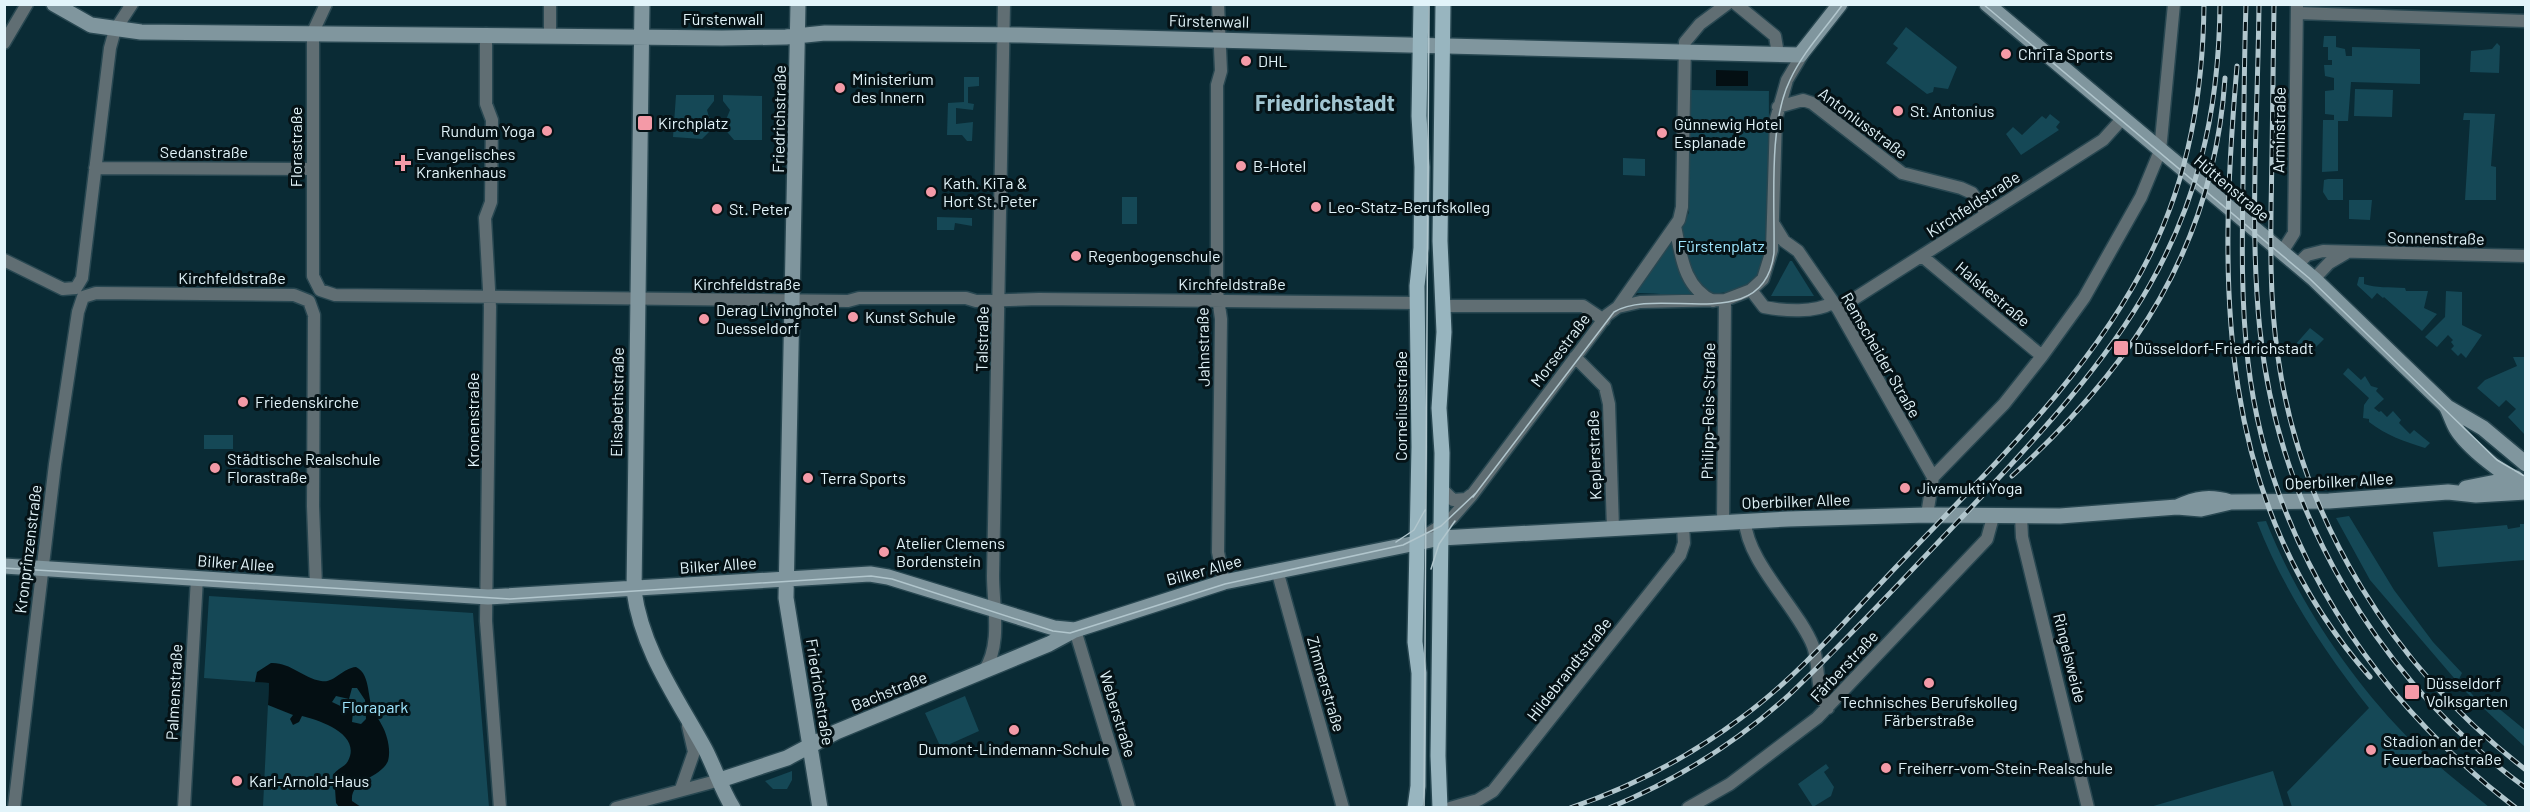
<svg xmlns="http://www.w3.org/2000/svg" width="2530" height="812" font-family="Barlow,sans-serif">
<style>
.green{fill:#154856}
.water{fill:#040f13;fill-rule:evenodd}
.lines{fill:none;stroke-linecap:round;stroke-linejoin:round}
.street-casing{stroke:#284751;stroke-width:15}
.secondary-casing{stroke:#284751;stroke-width:18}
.primary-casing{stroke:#284751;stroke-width:18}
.street{stroke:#606e73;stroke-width:12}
.secondary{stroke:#80969e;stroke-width:15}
.primary{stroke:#98b5bf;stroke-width:15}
.tram{stroke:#b1c6cd;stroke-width:1.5}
.rail-casing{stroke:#b1c6cd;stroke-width:5}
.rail{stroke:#051216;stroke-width:3;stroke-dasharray:9;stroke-linecap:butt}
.poi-dot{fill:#f49aa7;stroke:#051216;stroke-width:2}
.labels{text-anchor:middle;stroke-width:6;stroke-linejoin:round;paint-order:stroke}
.street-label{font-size:16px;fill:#e2f4fa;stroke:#051216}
.poi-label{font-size:16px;fill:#e2f4fa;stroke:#051216;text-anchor:start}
.park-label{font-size:16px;fill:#9fe6fe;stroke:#051216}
.district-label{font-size:22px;font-weight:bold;fill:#a1c5d1;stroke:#051216}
</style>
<rect width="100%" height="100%" fill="#0a2b35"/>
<path class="green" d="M1906,27L1957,67L1948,89L1934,87L1933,92L1927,94L1886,63L1898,48L1893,44Z
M2324,36H2336V47L2345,49L2346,56H2352V47L2420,49V84L2351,82L2348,121H2338V171L2322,172L2323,120H2334V115L2325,114V91L2334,90V78L2325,76L2324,65H2332V60H2328V47H2323Z
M2497,43L2500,46L2499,73L2470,72L2471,51L2492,49Z
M964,77H979V86L968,87V103L974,104L973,110L956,108V124L973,122L972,141H967L962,135H947L948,103L964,102Z
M2355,89L2393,90L2392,117L2354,116Z
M1690,90L1769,91C1768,124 1774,250 1759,273C1755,280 1746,286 1738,289C1710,299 1663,293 1633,293L1689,213Z
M676,95H714V101L707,110L709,117L714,122V127L702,139L673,137Z
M723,95L762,96V140H734L723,127L730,110L723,101Z
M2464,113L2495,114L2491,166L2496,167V200H2465L2470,120H2463Z
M2050,114L2060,122L2056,127L2059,130L2021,155L2006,134L2013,127L2022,135L2042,116L2046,119Z
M1623,158L1645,159V176L1623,175Z
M2328,179H2343V200H2328L2323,192L2324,180Z
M1122,197H1137V224H1122Z
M2349,200H2372L2370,220L2349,219Z
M937,217L972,218V226L955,223L954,230H937Z
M1790,261H1792L1814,296H1771Z
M2359,277H2364V284C2376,288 2389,287 2405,288L2406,291H2428L2424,308L2437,314L2422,331L2384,297L2383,298L2377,293L2372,299L2357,285Z
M2446,291L2462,292V325L2482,335L2466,358L2461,353L2458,356L2451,349L2454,346L2451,342L2453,340L2448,335L2437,347L2425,337L2445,317Z
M2310,328L2324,339L2307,356L2295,345Z
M2513,357H2525V435L2508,417L2516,409L2506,400L2499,407L2477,388L2485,380L2517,366Z
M2348,368L2361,380L2365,376L2371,386L2378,388L2376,391L2384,399L2374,408L2379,412L2381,411L2387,417L2393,411L2401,420L2399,423L2410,434L2414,430L2430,443L2425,448C2404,441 2387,436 2369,422V419L2363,418L2364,405L2369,398L2343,374Z
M204,435H233V449H204Z
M2349,516L2394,590L2433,642L2462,673L2459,679L2484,708L2491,702L2525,730V747L2466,692L2370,580L2336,518Z
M2266,521C2296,596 2342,666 2396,725C2424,756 2457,781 2489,807H2292L2287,792L2369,708C2324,651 2283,589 2257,522Z
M2520,524H2525V560L2438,567L2433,532L2507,525L2508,529L2520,527Z
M209,596L473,613L489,807H263L269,683L204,678Z
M965,696L979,731L941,748L925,713Z
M1826,764L1829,768L1824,772L1834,787L1831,796L1813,807L1798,784Z
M792,771V780L787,789H773L765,781Z
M2273,771L2284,807H2150Z"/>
<path class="water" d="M1716,70L1748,71V86H1716Z
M271,663C290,662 303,678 321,681C334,684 342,668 356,667C372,675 366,700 375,714C379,720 385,729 387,738C389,745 390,754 388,761C380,779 350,779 352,801L361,807H339L336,803L334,774C338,768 345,767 348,761C362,734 319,720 302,716L299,722L293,725L290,719L293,715L268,705L269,683L255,682L257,672ZM352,688H357L365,700L366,719L361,724L352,722L353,712L332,702L336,696L349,699Z"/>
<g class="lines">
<g class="street-casing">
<path id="street" d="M1218,4L1221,71L1217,85V291L1221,319L1218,552L1224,582
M1736,4L1775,36L1778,54
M2297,13L2526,21
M486,34V104L492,120L491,202L485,218L490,307L486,621L500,808
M550,35V4
M4,43L27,4
M1778,107L1803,100L1812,103L1902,173L1961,188L1972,193L1987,214
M95,168L313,169
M1773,223L1784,241L1798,251L1838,309L1933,477L1927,515
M1675,226C1681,254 1683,287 1713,301
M2282,252L2294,233L2297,4
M1923,257L2042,356
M4,260L63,289L76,288
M2297,265L2307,255L2323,251L2526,256
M2314,279L2329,263L2346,253
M76,288L82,278L110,48L115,30L132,4
M320,290L335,295L848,301L859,298H966L976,301L1039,299L1417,303
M320,290L313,276V32L326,4
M1751,290L1764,307C1784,311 1815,313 1832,303
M83,297L96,293L294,295L309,301L314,315L313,506L316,586
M1443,306H1583L1604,320
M1618,307L1640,302L1725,300L1751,290L1763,279L1772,250L1776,119L1787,80L1802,55
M1838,309L2103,140L2122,119
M1575,357L1605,387L1609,404L1613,529
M1933,477L2004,404L2042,356L2084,298L2141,197L2160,151L2174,4
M1441,488L1453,500L1466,499L1471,495
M2021,516L2022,537L2088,808
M1745,521C1747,562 1798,608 1813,646C1820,665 1815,692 1828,708
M1723,523L1725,300
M1417,541L1451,519L1472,495L1607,315L1618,307L1679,220L1682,207L1685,42L1700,24L1727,4
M1277,570L1343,808
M1075,630L1129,808
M984,671C1002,645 993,605 993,576L1004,4
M681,789L694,752L688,726
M14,808L55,464L78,312L83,297
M184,808L197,578
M616,808L720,780
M1450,808L1478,800L1493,791L1680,555L1684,543L1683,525
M1688,808L1730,784L1817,718L1987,539L1993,517"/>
</g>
<g class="secondary-casing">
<path id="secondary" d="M54,4L91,25L141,32L722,38L786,37L825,33L1020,35L1800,55L1840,4
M642,4L634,591C642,650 677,698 705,749C715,768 721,789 733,808
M798,4L786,598L820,808
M1987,4L2314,279L2446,406C2450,413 2452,421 2456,428C2467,447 2506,477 2526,486
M2447,407L2483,428L2526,464
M2466,488L2516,478
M2177,507C2196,498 2210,496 2230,502
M4,566L488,597L870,574L888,577L1054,628L1075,630L1224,582L1441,538L1788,519L1927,515L2060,516L2177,507L2201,509L2231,502L2329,501L2448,492L2476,495L2526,492
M720,780L787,758L836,732L1049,644L1075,630"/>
</g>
<g class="primary-casing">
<path id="primary" d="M1415,808L1418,786L1419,673L1415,642L1419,447L1417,286L1421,248L1422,167L1419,116L1421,4
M1440,808L1438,756L1442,453L1439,408L1444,332L1440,241L1443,4"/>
</g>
<use href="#street" class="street"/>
<use href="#secondary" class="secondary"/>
<use href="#primary" class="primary"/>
<path class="tram" d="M1983,4L2309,278L2497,460L2526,477
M1473,497L1614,312C1659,285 1764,337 1774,253C1775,203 1768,125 1790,80C1803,52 1825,29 1843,4
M1396,542L1414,530L1425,510
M4,568L510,599L871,576L892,579L1053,631L1070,633L1225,584L1403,545L1441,526L1477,492
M1431,569L1439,544L1455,521
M1424,808L1429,4"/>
<g class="rail-casing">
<path id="rail" d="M2246,4C2244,63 2244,122 2243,181C2242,242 2241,302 2248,362C2269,543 2373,699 2516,808
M2259,4C2258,111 2249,226 2260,331C2279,513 2378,680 2526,788
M2274,4C2273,54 2273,104 2272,154C2271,222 2268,290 2278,357C2301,522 2395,669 2526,770
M2237,66C2218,287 2215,501 2370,677
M2012,476C2133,366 2214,246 2225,78
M1570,808C1632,787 1689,757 1741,718C1800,675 1849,616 1899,564C1989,469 2091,374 2150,255C2189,176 2203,92 2204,4
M1609,808C1675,781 1736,743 1789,695C1850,637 1908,574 1966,513C2118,352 2218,238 2220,4"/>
</g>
<use href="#rail" class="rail"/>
</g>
<g class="poi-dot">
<circle cx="2006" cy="54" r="6"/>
<circle cx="1246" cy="61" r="6"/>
<circle cx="840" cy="88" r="6"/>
<circle cx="1898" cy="111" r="6"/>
<rect x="637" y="115" width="16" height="16" rx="3"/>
<circle cx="547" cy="131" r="6"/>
<circle cx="1662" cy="133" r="6"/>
<path d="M400 154h6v6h6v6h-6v6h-6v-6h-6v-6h6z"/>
<circle cx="1241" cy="166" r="6"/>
<circle cx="931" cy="192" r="6"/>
<circle cx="1316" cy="207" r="6"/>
<circle cx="717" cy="209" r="6"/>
<circle cx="1076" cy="256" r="6"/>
<circle cx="853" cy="317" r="6"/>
<circle cx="704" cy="319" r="6"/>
<rect x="2113" y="340" width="16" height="16" rx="3"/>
<circle cx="243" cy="402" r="6"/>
<circle cx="215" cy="468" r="6"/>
<circle cx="808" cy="478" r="6"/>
<circle cx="1905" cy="488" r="6"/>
<circle cx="884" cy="552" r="6"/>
<circle cx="1929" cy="683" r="6"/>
<rect x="2404" y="684" width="16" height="16" rx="3"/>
<circle cx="1014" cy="730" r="6"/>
<circle cx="2371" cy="750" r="6"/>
<circle cx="1886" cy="768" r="6"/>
<circle cx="237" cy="781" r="6"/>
</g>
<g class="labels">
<g class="street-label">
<text x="723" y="25">Fürstenwall</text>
<text transform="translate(1209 21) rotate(1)" y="6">Fürstenwall</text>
<text transform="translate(779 119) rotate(-89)" y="6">Friedrichstraße</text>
<text transform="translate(1863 123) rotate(37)" y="6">Antoniusstraße</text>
<text transform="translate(2279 130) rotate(-89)" y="6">Arminstraße</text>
<text transform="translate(296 147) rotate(-90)" y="6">Florastraße</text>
<text x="204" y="158">Sedanstraße</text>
<text transform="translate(2232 188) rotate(40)" y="6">Hüttenstraße</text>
<text transform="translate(1973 204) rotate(-33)" y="6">Kirchfeldstraße</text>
<text transform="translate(2436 238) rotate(1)" y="6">Sonnenstraße</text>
<text x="232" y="284">Kirchfeldstraße</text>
<text x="747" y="290">Kirchfeldstraße</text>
<text x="1232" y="290">Kirchfeldstraße</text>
<text transform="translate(1993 294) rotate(40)" y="6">Halskestraße</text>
<text transform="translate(982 339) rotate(-89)" y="6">Talstraße</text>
<text transform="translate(1203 347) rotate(-91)" y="6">Jahnstraße</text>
<text transform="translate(1560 350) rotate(-53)" y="6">Morsestraße</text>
<text transform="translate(1881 355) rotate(60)" y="6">Remscheider Straße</text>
<text transform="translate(617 402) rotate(-89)" y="6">Elisabethstraße</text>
<text transform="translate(1401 406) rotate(-90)" y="6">Corneliusstraße</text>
<text transform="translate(1708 411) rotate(-89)" y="6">Philipp-Reis-Straße</text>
<text transform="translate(473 420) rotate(-90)" y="6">Kronenstraße</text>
<text transform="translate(1594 455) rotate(-92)" y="6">Keplerstraße</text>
<text transform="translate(2339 481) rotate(-3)" y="6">Oberbilker Allee</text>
<text transform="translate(1796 501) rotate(-2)" y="6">Oberbilker Allee</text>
<text transform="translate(28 549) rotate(-83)" y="6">Kronprinzenstraße</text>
<text transform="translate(236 563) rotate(4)" y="6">Bilker Allee</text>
<text transform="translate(718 565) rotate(-4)" y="6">Bilker Allee</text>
<text transform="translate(1204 570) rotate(-15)" y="6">Bilker Allee</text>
<text transform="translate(2070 658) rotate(76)" y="6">Ringelsweide</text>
<text transform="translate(1844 666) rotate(-47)" y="6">Färberstraße</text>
<text transform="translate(1569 669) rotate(-52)" y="6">Hildebrandtstraße</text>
<text transform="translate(1326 684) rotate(74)" y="6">Zimmerstraße</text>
<text transform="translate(889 691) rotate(-22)" y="6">Bachstraße</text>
<text transform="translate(174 692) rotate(-87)" y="6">Palmenstraße</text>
<text transform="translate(820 692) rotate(81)" y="6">Friedrichstraße</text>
<text transform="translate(1118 714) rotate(73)" y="6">Weberstraße</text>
</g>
<g class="poi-label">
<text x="2018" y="60">ChriTa Sports</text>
<text x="1258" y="67">DHL</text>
<text x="852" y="85">Ministerium<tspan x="852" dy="18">des Innern</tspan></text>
<text x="1910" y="117">St. Antonius</text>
<text x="658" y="129">Kirchplatz</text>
<text x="1674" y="130">Günnewig Hotel<tspan x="1674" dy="18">Esplanade</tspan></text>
<text x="535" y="137" text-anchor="end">Rundum Yoga</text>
<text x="416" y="160">Evangelisches<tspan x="416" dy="18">Krankenhaus</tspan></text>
<text x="1253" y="172">B-Hotel</text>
<text x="943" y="189">Kath. KiTa &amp;<tspan x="943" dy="18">Hort St. Peter</tspan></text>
<text x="1328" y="213">Leo-Statz-Berufskolleg</text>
<text x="729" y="215">St. Peter</text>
<text x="1088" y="262">Regenbogenschule</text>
<text x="716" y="316">Derag Livinghotel<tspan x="716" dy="18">Duesseldorf</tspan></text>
<text x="865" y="323">Kunst Schule</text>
<text x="2134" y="354">Düsseldorf-Friedrichstadt</text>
<text x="255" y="408">Friedenskirche</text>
<text x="227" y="465">Städtische Realschule<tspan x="227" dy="18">Florastraße</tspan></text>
<text x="820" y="484">Terra Sports</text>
<text x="1917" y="494">Jivamukti Yoga</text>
<text x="896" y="549">Atelier Clemens<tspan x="896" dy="18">Bordenstein</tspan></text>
<text x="2426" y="689">Düsseldorf<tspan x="2426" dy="18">Volksgarten</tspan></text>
<text x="1929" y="708" text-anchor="middle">Technisches Berufskolleg<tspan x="1929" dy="18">Färberstraße</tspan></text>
<text x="2383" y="747">Stadion an der<tspan x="2383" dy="18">Feuerbachstraße</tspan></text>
<text x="1014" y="755" text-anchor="middle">Dumont-Lindemann-Schule</text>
<text x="1898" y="774">Freiherr-vom-Stein-Realschule</text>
<text x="249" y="787">Karl-Arnold-Haus</text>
</g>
<g class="park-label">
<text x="1721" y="252">Fürstenplatz</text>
<text x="375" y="713">Florapark</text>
</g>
<g class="district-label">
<text x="1325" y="111">Friedrichstadt</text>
</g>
</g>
<rect width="2530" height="812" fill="none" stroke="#e2f4fa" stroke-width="12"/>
</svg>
